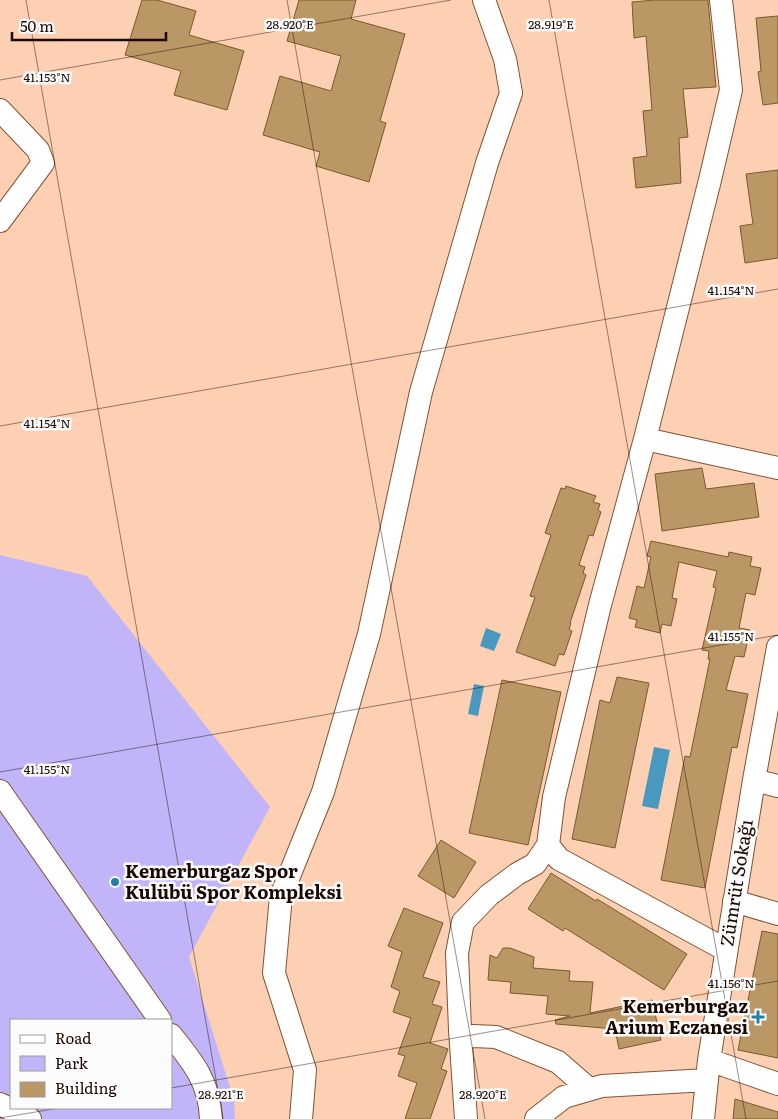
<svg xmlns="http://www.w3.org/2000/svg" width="778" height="1119" font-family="Literata,serif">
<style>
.green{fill:#c1b4f8;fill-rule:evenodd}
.water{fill:#4898c0}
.building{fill:#bc9766;stroke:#7b5928}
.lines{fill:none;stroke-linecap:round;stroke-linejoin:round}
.minor-casing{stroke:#835233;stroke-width:24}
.minor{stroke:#fff;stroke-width:22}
.ticks{fill:none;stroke:#1a0800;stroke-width:1;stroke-opacity:0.45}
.poi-dot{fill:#1e81ac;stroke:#fbfbfb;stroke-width:2}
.labels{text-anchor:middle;stroke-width:5;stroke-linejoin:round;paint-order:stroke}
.poi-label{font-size:18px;font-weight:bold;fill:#1a0800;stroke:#fbfbfb;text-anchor:start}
.street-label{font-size:18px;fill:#1a0800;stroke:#fbfbfb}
.ticks-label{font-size:12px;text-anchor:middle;fill:#1a0800;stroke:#fbfbfb;stroke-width:5;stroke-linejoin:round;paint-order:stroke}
</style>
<rect width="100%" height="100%" fill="#fdd0b4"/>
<path class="green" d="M0,555L87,576L270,807L189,957L234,1100L235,1119H0ZM11,1020H171V1108H11Z"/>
<path class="water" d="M486,628L501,634L494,651L480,646Z
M474,684L484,686L478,716L468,714Z
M654,747L670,750L658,809L642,806Z"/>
<path class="building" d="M142,0H157L196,11L189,35L244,51L227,110L174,95L181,71L125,55Z
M299,0H356L351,19L405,34L380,121L386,123L369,182L316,166L320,152L263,135L280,76L331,91L341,56L287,41Z
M654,0H708L716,87L683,89L688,137L679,138L681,183L636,188L633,158L647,156L643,111L652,110L646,36L634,38L632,2Z
M778,16V103L763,105L758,72L761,71L756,18Z
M778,170V258L745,263L740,226L753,224L746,174Z
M702,468L706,489L754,483L759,517L662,531L655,474Z
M566,486L596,496L593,502L600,504L598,510L601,512L593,536L589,535L579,565L585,567L583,573L586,575L570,623H571L569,629L572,631L564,655L559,654L555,666L516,652L535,597L530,596L551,535L545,533L561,488L565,489Z
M651,541L728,557L729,552L752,557L750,566L761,568L755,595L746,593L739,628L750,630L744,657L735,656L726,690L748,694L737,748L732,747L705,888L661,880L685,756L690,757L710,659H708L709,651L702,650L716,588L713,587L717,571L679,562L672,598L677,599L671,626L662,624L660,633L635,627L637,620L629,618L637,586L644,588L651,557L647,556Z
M617,677L649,683L615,848L572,839L600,700L610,703Z
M502,680L561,692L528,845L469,833Z
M441,840L476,862L454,898L418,876Z
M551,873L596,901L597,899L687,954L664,990L565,928L563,931L528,909Z
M404,908L443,923L423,977L440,982L432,1004L442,1007L430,1043L448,1049L441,1069L447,1071L430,1119H405L417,1083L398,1076L405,1056L398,1054L411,1018L393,1012L400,991L391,987L402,952L388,946Z
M762,931L778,934V1058L738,1050Z
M503,948H510L534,957L533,968L570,971L569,981L593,982L590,1013L652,1000L661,1040L619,1049L615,1029L556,1024L555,1020L570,1016L546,1014L548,996L510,993L511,982L488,980L490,955L497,958Z
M735,1099L778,1112V1119H733Z"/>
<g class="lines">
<g class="minor-casing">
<path id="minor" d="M721,0L731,90L710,180L645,439L600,605L554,797L548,845L559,859L726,950
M0,110L38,150L43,163L0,221
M645,439L778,468
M754,780L778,786
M0,791L160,1020
M734,901L778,914
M171,1035C193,1062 210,1083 211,1119
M461,1039L473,1036L496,1037L558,1062L589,1089
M709,1060L778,1084
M0,1104L30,1119
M301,1119L305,1070L274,973L281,896L323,792L369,634L421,392L487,163L511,93L505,59L484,0
M466,1119L460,1030L457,953L463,922L489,895L517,874L535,864L548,845
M536,1119L564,1097L602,1086L707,1080
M703,1119L709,1060L754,780L778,647"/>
</g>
<use href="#minor" class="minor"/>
</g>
<path class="ticks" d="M26,0L223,1119M287,0L485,1119M549,0L746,1119M0,80L451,0M0,426L778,289M0,772L778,635M171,1088L778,981M0,1118L59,1108"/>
<g class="poi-dot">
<circle cx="115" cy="882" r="5"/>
<path d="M755.5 1009.5h5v5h5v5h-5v5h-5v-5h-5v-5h5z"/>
</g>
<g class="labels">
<g class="poi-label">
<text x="125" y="878">Kemerburgaz Spor<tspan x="125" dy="21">Kulübü Spor Kompleksi</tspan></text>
<text x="748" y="1013" text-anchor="end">Kemerburgaz<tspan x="748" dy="21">Arium Eczanesi</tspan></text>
</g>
<g class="street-label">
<text transform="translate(737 883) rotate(-81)" y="6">Zümrüt Sokağı</text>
</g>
</g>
<g class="ticks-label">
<text x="290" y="29">28.920°E</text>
<text x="551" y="29">28.919°E</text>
<text x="47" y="82">41.153°N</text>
<text x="731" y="295">41.154°N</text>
<text x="47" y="428">41.154°N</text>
<text x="731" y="641">41.155°N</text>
<text x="47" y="774">41.155°N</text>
<text x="731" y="988">41.156°N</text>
<text x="221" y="1099">28.921°E</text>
<text x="483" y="1099">28.920°E</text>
</g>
<rect x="10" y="1019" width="162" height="90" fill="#fbfbfb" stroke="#a19a97"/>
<rect x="20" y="1035" width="25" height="8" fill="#ffffff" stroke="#a19a97"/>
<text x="55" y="1044" font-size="15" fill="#1a0800">Road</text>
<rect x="20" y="1056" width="25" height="15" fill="#c1b4f8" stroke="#a19a97"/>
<text x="55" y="1069" font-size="15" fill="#1a0800">Park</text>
<rect x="20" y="1082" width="25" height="15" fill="#bc9766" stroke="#a19a97"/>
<text x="55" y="1094" font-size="15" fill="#1a0800">Building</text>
<path d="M12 32v8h154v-8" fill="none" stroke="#1a0800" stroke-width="2.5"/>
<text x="20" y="32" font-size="15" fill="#1a0800" stroke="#fbfbfb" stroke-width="4" paint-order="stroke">50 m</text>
</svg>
